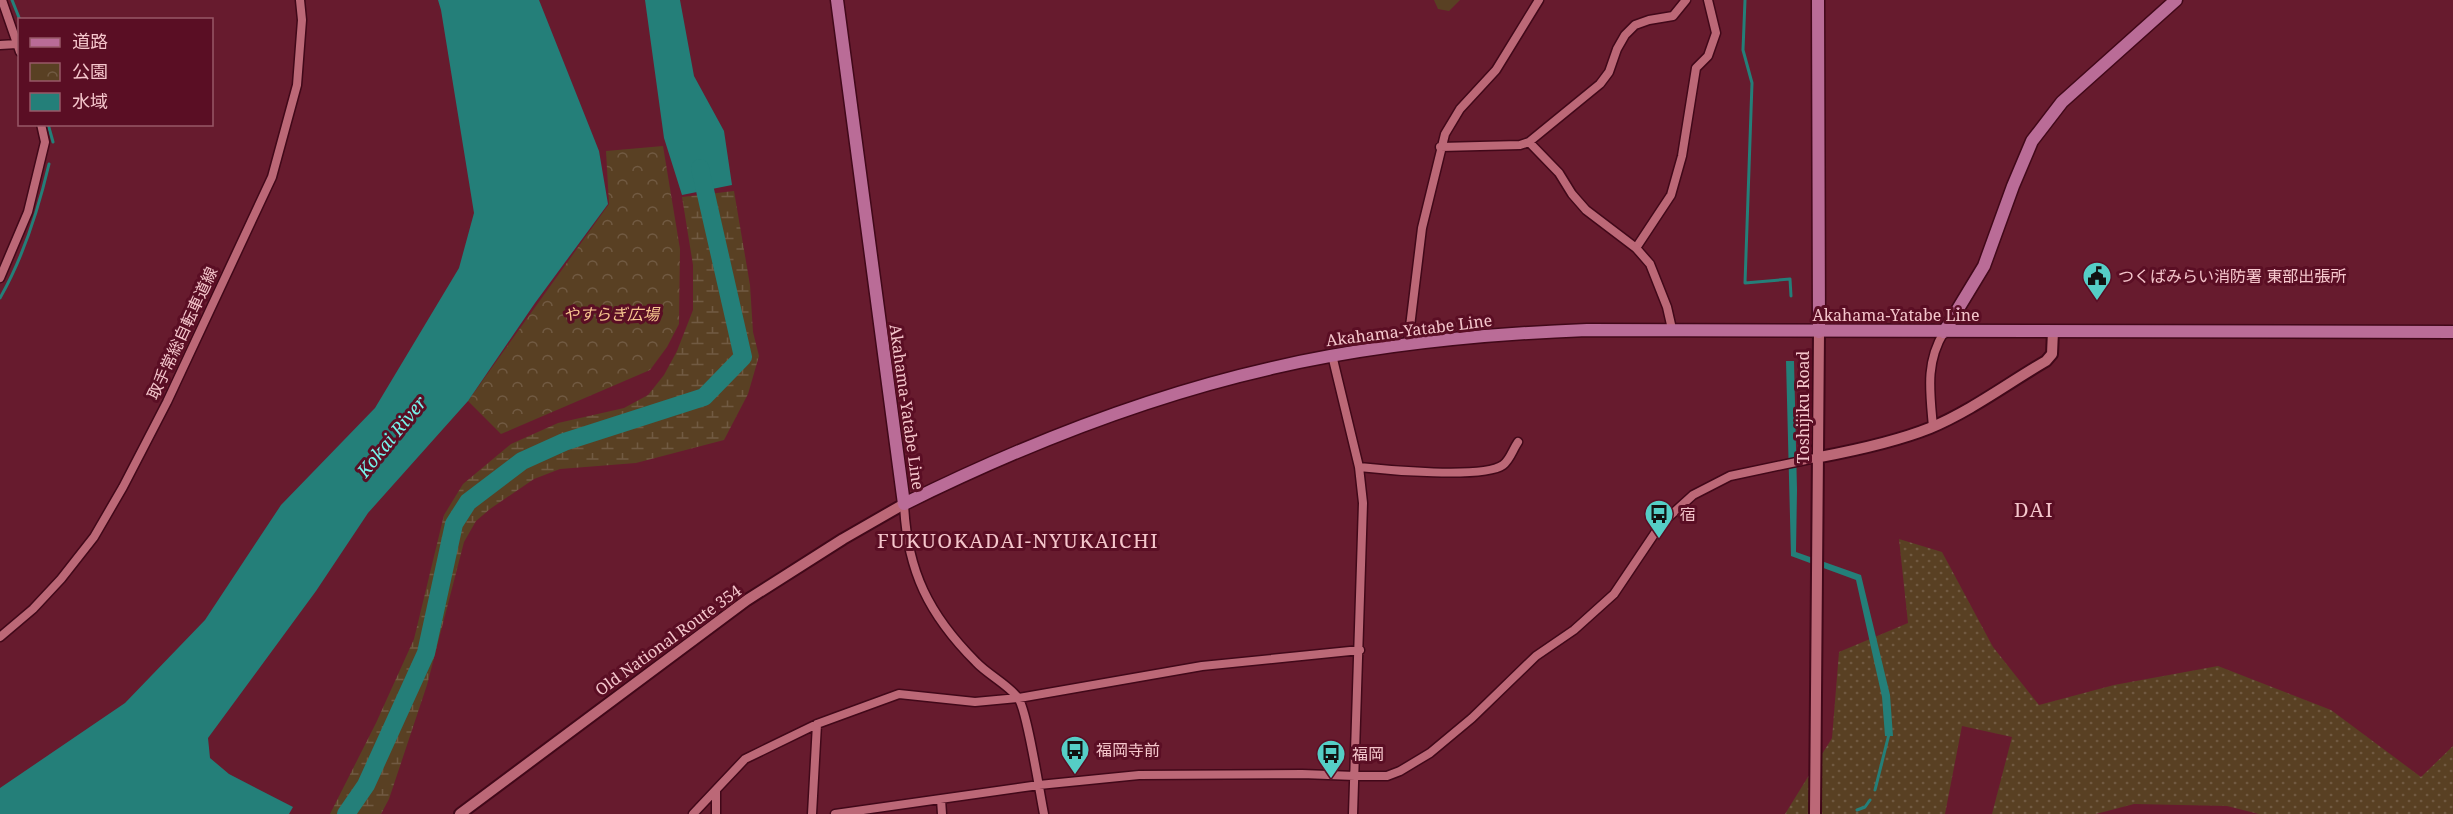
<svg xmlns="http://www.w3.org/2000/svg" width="2453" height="814" font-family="'Noto Serif','Noto Sans JP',serif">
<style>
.grass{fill:url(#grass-dots)}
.forest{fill:url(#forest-firs)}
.wetland{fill:url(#wetland-marsh)}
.park{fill:url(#park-crowns)}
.water{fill:#247f79}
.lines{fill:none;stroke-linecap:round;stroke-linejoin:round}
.stream{stroke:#247f79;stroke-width:3}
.river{stroke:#247f79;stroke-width:18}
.minor-casing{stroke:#410819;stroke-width:11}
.tertiary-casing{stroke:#410819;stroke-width:14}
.secondary-casing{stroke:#410819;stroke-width:15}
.minor{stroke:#bc6877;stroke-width:8}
.tertiary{stroke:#bc6877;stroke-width:10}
.secondary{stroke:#ba6c97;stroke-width:12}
.labels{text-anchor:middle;stroke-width:6;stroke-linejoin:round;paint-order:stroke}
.poi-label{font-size:16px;fill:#f5c6cc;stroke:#5a0e24;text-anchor:start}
.park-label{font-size:16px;font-style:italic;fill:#f7c68f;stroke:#5a0e24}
.street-label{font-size:16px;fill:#f5c6cc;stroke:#5a0e24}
.water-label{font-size:18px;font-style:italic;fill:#76f3eb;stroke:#5a0e24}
.quarter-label{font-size:20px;letter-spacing:1.5px;fill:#f5c6cc;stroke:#5a0e24}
</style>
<defs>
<pattern id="grass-dots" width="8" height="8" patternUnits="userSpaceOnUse" patternTransform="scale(1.5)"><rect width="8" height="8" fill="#594023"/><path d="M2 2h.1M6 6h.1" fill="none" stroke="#715a42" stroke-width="1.8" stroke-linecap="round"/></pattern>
<pattern id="forest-firs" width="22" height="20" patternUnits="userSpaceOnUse" patternTransform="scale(1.5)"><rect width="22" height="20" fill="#594023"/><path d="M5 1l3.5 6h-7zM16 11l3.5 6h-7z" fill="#715a42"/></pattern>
<pattern id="wetland-marsh" width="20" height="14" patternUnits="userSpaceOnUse" patternTransform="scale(1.5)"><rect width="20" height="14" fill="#594023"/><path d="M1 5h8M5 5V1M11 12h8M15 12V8" fill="none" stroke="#715a42"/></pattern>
<pattern id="park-crowns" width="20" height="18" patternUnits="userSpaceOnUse" patternTransform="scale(1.5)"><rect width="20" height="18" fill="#594023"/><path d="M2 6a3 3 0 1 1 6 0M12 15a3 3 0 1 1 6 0" fill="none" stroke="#715a42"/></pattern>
</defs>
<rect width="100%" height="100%" fill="#671b2e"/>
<path class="grass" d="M1899,539L1942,552L1993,647L2039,705L2114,685L2218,666L2331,710L2421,777L2453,746V814H2259L2227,806L2134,804L2096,814H1992L2012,737L1962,726L1945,814H1785L1832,738L1839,652L1908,623Z"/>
<path class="forest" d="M1434,0H1460L1449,11L1438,9Z"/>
<path class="wetland" d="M734,191L750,285L753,332L759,356L748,394L724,440L636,463L560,469L534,479L490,509L476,521L464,542L427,685L389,799L381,814H330L376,723L414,639L444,515L463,484L511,444L558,423L624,408L648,395L664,375L677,351L693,310V265L682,197Z"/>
<path class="park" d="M663,146L680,249L679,324L667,347L650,370L501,434L468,401L609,204L606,151Z"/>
<path class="water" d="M438,0H539L599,151L608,204L535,303L468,401L368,513L316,591L208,738L210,758L229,774L293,807L289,814H0V788L125,703L205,620L281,505L375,408L459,268L474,213L441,10Z
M645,0H680L694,76L724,131L732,185L682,195L664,138Z
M1786,361H1794L1797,490L1796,552L1861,575L1890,695L1893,736H1885L1882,697L1856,580L1791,556Z"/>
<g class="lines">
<path class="stream" d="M12,0L20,20
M1745,0L1743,50L1752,83L1745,283L1790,279L1791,296
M48,124L53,142
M0,298C24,256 38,211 49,164
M1875,790L1889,734
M1857,810L1865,807L1870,800"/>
<path class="river" d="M346,814L366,785L426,653L454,524L468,502L522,461L564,442L704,397L743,357L700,168"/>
<g class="minor-casing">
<path id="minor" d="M2,0L20,52
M0,45L17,44
M1529,142L1600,84L1609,72L1617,49L1625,35L1635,25L1649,20L1673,16L1686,0
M1440,147L1520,145L1529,142L1559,173L1572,194L1586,210L1636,248L1650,264L1667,307L1672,329
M1636,248L1671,195L1682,156L1696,68L1708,56L1716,33L1708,0
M0,278L28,212L45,142L41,124
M1408,343L1422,228L1445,134L1460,109L1496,70L1539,0
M1332,355L1359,467L1363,503L1353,814
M1933,427C1930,392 1925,363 1944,332
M1359,467C1385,470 1484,479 1503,465C1510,460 1513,449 1518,442
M904,504C907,571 929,615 976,662C987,674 1010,686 1018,698C1027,709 1040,795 1044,814
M0,637L33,609L61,579L94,537L123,487L167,402L272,177L297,85L302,20L300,0
M941,799L942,814
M693,814L745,759L817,724L899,694L975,702L1019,698L1202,666L1360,650
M716,814V791
M812,814L817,724
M835,814L1039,785L1139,775L1302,774L1355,776H1387L1400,771L1430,753L1472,718L1536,656L1574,630L1614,594L1661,524L1693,495L1730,476L1820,457"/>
</g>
<g class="tertiary-casing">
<path id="tertiary" d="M1820,457C1857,450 1895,442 1930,428C1971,411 2008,383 2046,361L2052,354L2053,331
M460,814L747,600L843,539L904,504
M1815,814L1819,332"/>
</g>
<g class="secondary-casing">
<path id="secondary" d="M837,0L904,504C1021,446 1144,397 1272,368C1376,344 1481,334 1587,330L2453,332
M1818,0L1819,332
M1944,332L1984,266L2013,186L2032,141L2062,102L2176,0"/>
</g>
<use href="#minor" class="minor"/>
<use href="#tertiary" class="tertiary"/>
<use href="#secondary" class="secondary"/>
</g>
<defs>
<g id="civic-pin" transform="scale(1.5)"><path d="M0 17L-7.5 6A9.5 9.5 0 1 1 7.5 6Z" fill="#55cec6" stroke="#5a0e24"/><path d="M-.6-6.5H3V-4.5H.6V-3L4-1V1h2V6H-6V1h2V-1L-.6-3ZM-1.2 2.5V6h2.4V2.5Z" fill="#111"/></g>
<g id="bus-pin" transform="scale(1.5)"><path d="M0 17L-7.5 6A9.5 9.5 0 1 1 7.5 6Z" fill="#55cec6" stroke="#5a0e24"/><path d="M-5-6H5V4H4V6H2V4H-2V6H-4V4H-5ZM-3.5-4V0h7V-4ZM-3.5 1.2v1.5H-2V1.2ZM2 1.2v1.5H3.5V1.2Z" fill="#111"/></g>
</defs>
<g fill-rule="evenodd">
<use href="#civic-pin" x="2097" y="276"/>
<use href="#bus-pin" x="1659" y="514"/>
<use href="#bus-pin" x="1075" y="750"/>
<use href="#bus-pin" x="1331" y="754"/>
</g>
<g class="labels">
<g class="poi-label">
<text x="2118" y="282">つくばみらい消防署 東部出張所</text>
<text x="1680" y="520">宿</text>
<text x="1096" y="756">福岡寺前</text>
<text x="1352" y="760">福岡</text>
</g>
<g class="park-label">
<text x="611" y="320">やすらぎ広場</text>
</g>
<g class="street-label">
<text x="1896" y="321">Akahama-Yatabe Line</text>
<text transform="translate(1409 330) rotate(-7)" y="6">Akahama-Yatabe Line</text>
<text transform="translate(182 333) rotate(-65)" y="6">取手常総自転車道線</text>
<text transform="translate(907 407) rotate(82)" y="6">Akahama-Yatabe Line</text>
<text transform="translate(1803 407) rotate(-90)" y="6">Toshijiku Road</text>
<text transform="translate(668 640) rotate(-36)" y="6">Old National Route 354</text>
</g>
<g class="water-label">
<text transform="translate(392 437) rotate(-51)" y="6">Kokai River</text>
</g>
<g class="quarter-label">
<text x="2034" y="517">DAI</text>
<text x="1018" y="548">FUKUOKADAI-NYUKAICHI</text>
</g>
</g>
<rect x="18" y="18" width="195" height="108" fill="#5a0e24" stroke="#985867" stroke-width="1.5"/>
<rect x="30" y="38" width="30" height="9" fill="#ba6c97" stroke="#985867" stroke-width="1.5"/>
<text x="72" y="48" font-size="18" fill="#f5c6cc">道路</text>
<rect x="30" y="63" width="30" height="18" fill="url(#park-crowns)" stroke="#985867" stroke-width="1.5"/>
<text x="72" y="78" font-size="18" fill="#f5c6cc">公園</text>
<rect x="30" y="93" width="30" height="18" fill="#247f79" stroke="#985867" stroke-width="1.5"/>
<text x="72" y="108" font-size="18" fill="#f5c6cc">水域</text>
</svg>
